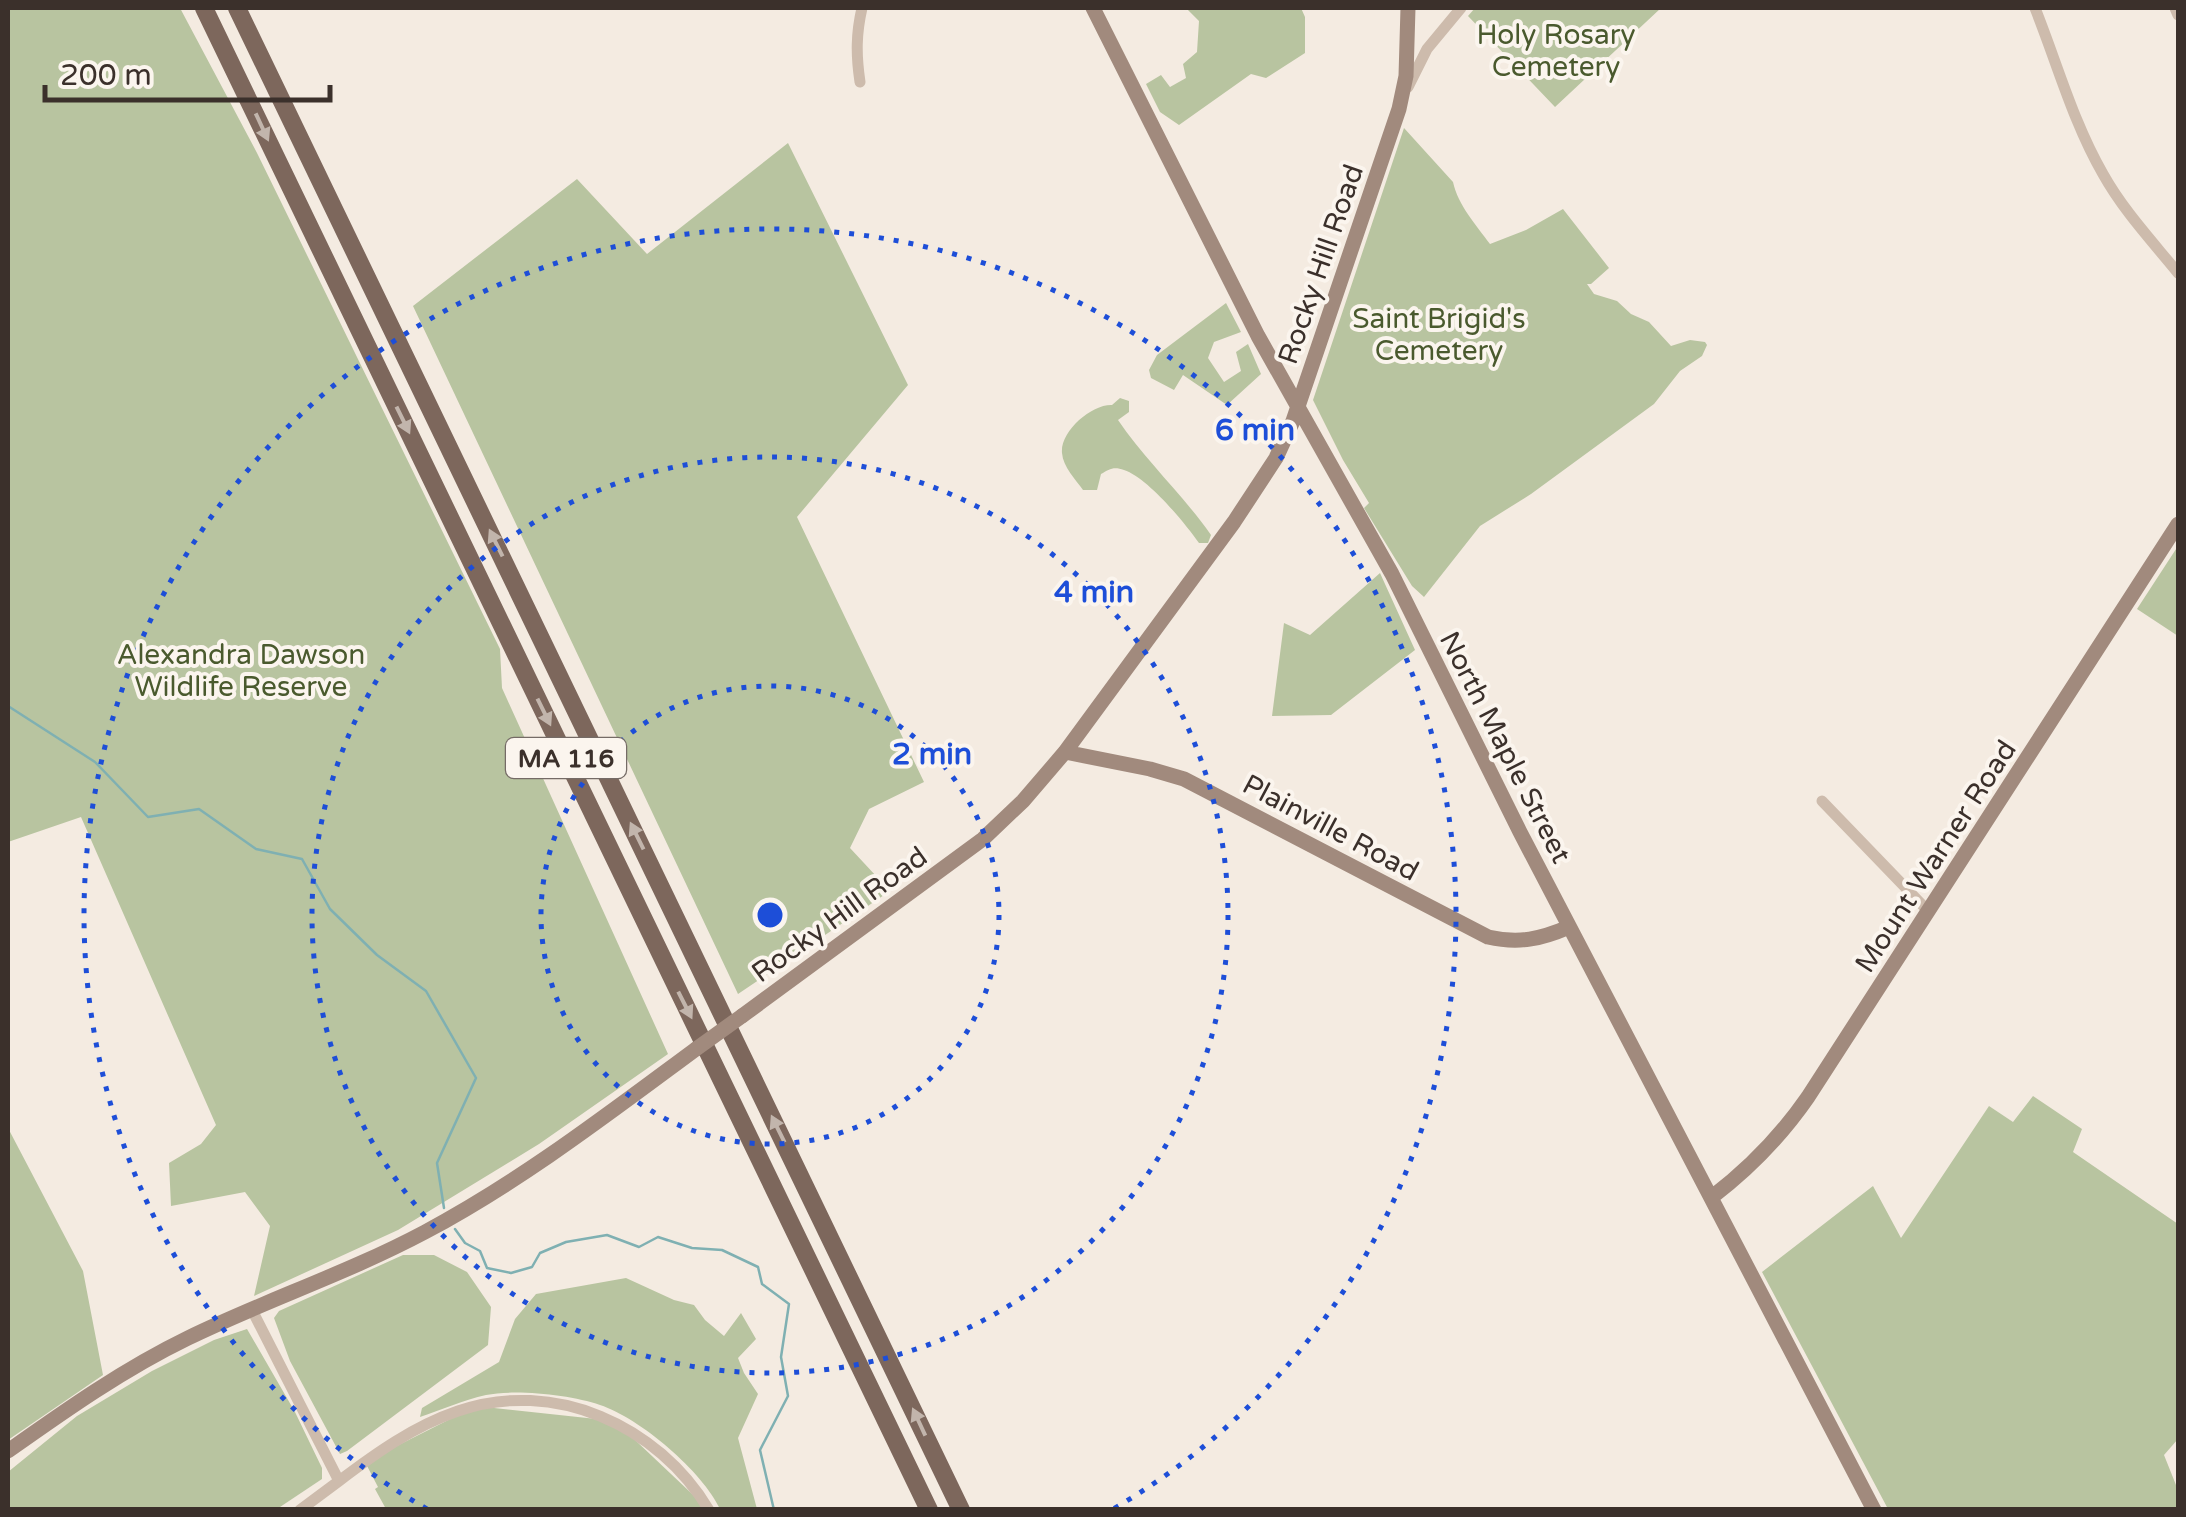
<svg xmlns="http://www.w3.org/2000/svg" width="2186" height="1517" font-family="'Varela Round',sans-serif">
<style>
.green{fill:#b8c4a0}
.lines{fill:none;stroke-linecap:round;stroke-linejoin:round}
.stream{stroke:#7fb0b2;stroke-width:2.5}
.street{stroke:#cdbbac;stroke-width:11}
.secondary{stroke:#a18a7d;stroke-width:15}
.primary{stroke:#7d675c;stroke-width:18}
.secondary-bridge{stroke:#a18a7d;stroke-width:15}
.oneway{fill:#c2b5ac}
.ring{fill:none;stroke:#1d4ed8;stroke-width:5;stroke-dasharray:5 10}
.labels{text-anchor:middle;stroke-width:8;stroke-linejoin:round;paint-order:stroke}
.shield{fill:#fbf5ee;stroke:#756b66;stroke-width:2.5}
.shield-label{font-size:25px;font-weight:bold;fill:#3b302b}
.park-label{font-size:28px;fill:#4a5a2e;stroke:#fbf5ee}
.street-label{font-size:28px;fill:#3b302b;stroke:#fbf5ee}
.centre{fill:#1d4ed8;stroke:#fbf5ee;stroke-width:5}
.ring-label{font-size:30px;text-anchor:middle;font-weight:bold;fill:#1d4ed8;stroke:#fbf5ee;stroke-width:8;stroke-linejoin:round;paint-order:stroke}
</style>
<rect width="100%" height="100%" fill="#f4ebe1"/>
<path class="green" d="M8,8H180L257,153L500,649L502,688L668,1054L539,1144L398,1230L254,1296L270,1226L245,1192L171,1206L169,1163L201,1144L216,1125L81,817L8,842Z
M1186,8H1301L1305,17V53L1266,78L1251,74L1179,125L1160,112L1146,84L1161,75L1170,87L1186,78L1183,64L1197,52L1199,21Z
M1475,8H1661L1555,107L1468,16Z
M1404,128L1453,182C1458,205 1476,225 1490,244L1526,230L1563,209L1609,268L1591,284H1587L1594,294L1617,301L1631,314L1649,322L1671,346L1690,340L1705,342L1707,345L1702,356L1680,371L1654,404L1531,494L1480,526L1424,597L1412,586L1364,508L1369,503L1343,460L1313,400Z
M788,143L908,385L797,517L924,782L869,809L850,848L890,891L738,994L413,306L577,179L647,254Z
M1226,303L1241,332L1214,342L1208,358L1224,382L1241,371L1236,352L1248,344L1261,374L1227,405L1183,375L1174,390L1151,378L1149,370L1157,355Z
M1120,398L1129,401V412L1118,420C1146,461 1183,495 1211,535L1208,543H1199C1184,522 1148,478 1124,470C1114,466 1109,469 1101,474L1097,490H1083C1076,480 1063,467 1062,453C1060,431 1092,404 1112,405Z
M2178,546V636L2137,609Z
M1380,573L1415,650L1331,715L1272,716L1284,623L1310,635Z
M2033,1096L2082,1129L2073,1152L2178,1224V1439L2164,1455L2178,1490V1509H1888L1762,1272L1873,1186L1901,1238L1989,1106L2013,1122Z
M8,1128L83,1271L103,1375L8,1440Z
M403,1255H434L467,1272L491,1307L488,1345L347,1451L340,1454L290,1361L274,1318L279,1311Z
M626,1278L674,1300L694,1305L705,1320L724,1336L741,1313L756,1339L738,1358L744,1373L758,1394L738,1438L757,1509H720C703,1472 640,1418 600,1405C571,1395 516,1389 486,1395C464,1400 441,1410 420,1417L422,1408L499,1362L515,1319L536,1294Z
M247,1329L295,1412L322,1468V1479L277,1509H8V1472L77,1416L152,1371L214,1340Z
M476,1406L615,1421L708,1509H386L375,1489L378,1487L365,1462Z"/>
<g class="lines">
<path class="stream" d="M8,706L95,762L148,817L199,809L256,849L302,859L330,909L377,955L426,991L476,1078L437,1163L444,1208
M455,1229L465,1243L480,1251L487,1268L511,1273L532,1267L540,1253L566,1242L607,1235L639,1247L658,1237L692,1248L722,1250L758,1267L762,1284L789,1304L781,1357L788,1396L760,1450L774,1510"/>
<path class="street" d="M2035,8C2057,63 2073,122 2103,174C2123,210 2152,241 2178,273
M2175,8L2178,15
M860,82C856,55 856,34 862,8
M1408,87L1427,49L1461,8
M1822,801L1929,912
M252,1310L339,1481L300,1510
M339,1481C376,1453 414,1426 458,1411C554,1378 658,1425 709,1510"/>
<path class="secondary" d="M1093,8L1258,336L1392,574L1520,832L1874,1510
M1065,752L1150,769L1184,779L1488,937C1519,944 1541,939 1569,927
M742,1016L983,839L1023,801L1065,752L1234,522L1276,458L1293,421L1399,109L1406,76L1408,8
M1712,1197C1750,1168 1781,1136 1808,1097L2178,524
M8,1451C66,1410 124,1369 188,1338C266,1300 348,1273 425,1232C521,1181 608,1114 696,1049"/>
<path class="primary" d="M204,8L929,1510
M237,8L961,1510"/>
<path class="secondary-bridge" d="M696,1049L742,1016"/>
</g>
<defs><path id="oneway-solid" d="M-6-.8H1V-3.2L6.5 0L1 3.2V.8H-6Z" transform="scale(2.5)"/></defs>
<g class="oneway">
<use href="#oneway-solid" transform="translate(262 127) rotate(65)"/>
<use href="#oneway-solid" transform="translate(403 420) rotate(64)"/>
<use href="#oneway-solid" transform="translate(496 543) rotate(-116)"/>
<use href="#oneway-solid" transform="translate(544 712) rotate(64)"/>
<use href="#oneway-solid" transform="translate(637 836) rotate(-116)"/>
<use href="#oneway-solid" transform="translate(685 1005) rotate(63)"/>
<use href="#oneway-solid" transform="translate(778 1129) rotate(-116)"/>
<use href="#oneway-solid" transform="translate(919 1422) rotate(-115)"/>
</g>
<g class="ring">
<circle cx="770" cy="915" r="229"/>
<circle cx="770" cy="915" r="458"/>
<path d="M427 1509A686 686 0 1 1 1113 1509"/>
</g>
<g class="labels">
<rect class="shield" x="506" y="738" width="120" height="40" rx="8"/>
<g class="shield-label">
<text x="566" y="767">MA 116</text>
</g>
<g class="park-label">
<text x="1556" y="44">Holy Rosary<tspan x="1556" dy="32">Cemetery</tspan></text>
<text x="1439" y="328">Saint Brigid's<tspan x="1439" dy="32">Cemetery</tspan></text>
<text x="241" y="664">Alexandra Dawson<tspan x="241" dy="32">Wildlife Reserve</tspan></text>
</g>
<g class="street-label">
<text transform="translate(1320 264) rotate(-71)" y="10">Rocky Hill Road</text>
<text transform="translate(1506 747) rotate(63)" y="10">North Maple Street</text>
<text transform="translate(1331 827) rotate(28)" y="10">Plainville Road</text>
<text transform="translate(1935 856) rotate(-57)" y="10">Mount Warner Road</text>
<text transform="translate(839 914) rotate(-36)" y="10">Rocky Hill Road</text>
</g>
</g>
<circle cx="770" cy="915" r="15" class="centre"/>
<g class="ring-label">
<text x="1255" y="440">6 min</text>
<text x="1094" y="602">4 min</text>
<text x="932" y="764">2 min</text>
</g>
<rect width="2186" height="1517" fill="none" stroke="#3b302b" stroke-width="20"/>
<path d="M45 85v15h285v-15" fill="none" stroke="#3b302b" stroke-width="5"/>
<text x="60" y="85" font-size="30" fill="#3b302b" stroke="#fbf5ee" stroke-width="8" paint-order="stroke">200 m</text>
</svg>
